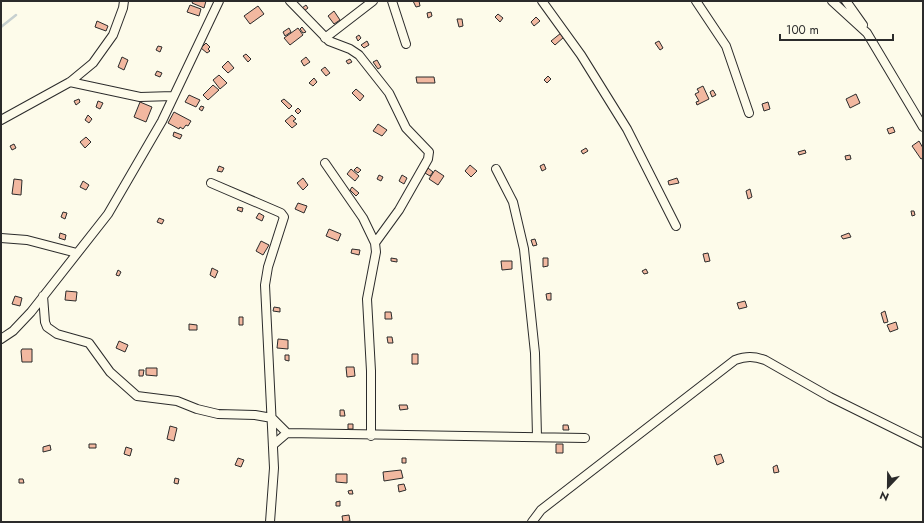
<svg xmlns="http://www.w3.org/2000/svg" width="924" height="523" font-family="Jost,sans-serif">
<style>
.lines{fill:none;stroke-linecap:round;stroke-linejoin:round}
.stream{stroke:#c7d0d0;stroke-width:2.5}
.building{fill:#f2b8a0;stroke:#2b2b2b}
.minor-casing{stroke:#2b2b2b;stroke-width:10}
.minor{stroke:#fdfbea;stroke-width:8}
</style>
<rect width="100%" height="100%" fill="#fdfbea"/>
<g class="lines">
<path class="stream" d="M1,27L16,15"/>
</g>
<path class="building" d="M193,1H206L204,8L192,3Z
M413,1H419L420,6L416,7Z
M190,5L201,9L199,16L187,12Z
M306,5L308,8L304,11L302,8Z
M258,6L264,14L250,24L244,16Z
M334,11L340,20L334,24L328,16Z
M431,12L432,16L428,18L427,13Z
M498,14L503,18L500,22L495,17Z
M536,17L540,21L534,26L531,22Z
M457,19H462L463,26L459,27Z
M97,21L108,26L106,31L95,27Z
M302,27L306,32L303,33L300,29Z
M289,28L291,32L285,36L283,32Z
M298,28L303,35L290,45L284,38Z
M561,33L564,37L555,45L551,41Z
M359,35L361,38L358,41L356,37Z
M367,41L369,45L364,48L361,45Z
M659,41L663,48L660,50L655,43Z
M206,43L210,47L208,49L210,51L207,53L201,48Z
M158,46L162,47L160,52L156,50Z
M246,54L251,59L248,62L243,56Z
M122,57L128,60L124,70L118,67Z
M306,57L310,62L304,66L301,61Z
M350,59L352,62L348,64L346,61Z
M377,60L381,67L378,69L373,62Z
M228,61L234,68L228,73L222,67Z
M325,67L330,73L326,76L321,70Z
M157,71L162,73L160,77L155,75Z
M219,75L227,83L220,89L213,80Z
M548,76L551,79L547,83L544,80Z
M416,77H434L435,83H417Z
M314,78L317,82L313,86L309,83Z
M213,85L219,90L208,100L203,95Z
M703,86L709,99L697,105L696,102L699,101L695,94L699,92L697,89Z
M356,89L364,96L360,101L352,93Z
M713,90L716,95L712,97L710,92Z
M856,94L860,103L850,108L846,99Z
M189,95L200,100L196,107L185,102Z
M79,99L80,102L76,105L74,101Z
M284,99L292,106L289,109L281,101Z
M98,101L103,103L100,109L96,107Z
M140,102L152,107L146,122L134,117Z
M768,102L770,109L764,111L762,104Z
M201,106L204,107L202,111L199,109Z
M298,108L301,111L298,114L295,111Z
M174,112L191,121L188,126L186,125L183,129L180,127L179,129L168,123Z
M88,115L92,119L89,123L85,120Z
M292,115L296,119L293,121L297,124L292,128L285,121Z
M378,124L387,130L382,136L373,131Z
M893,127L895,132L889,134L887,129Z
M174,132L182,135L180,139L173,136Z
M86,137L91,142L85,148L80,142Z
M919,141L923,148V158L921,159L912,146Z
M14,144L16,148L12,150L10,146Z
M586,148L588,151L583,154L581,151Z
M805,150L806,153L799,155L798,152Z
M850,155L851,159L846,160L845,156Z
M544,164L546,169L542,171L540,166Z
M470,165L477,171L471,177L465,171Z
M219,166L224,168L222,172L217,171Z
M357,167L361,170L358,173L354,170Z
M428,168L433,172L430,176L425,173Z
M351,169L359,176L355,181L347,174Z
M435,170L444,176L438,185L429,179Z
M379,175L383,177L381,181L377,179Z
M402,175L407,178L404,184L399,181Z
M303,178L308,185L303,190L297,183Z
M677,178L679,183L669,185L668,181Z
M14,179L22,180L21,195L12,194Z
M83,181L89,185L86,190L80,187Z
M352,187L359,193L356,196L350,190Z
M750,189L752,197L748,199L746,191Z
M298,203L307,206L304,213L295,209Z
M238,207L243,208L242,212L237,210Z
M911,211H914L915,215L912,216Z
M63,212L67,213L65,219L61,217Z
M259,213L264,216L262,221L256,218Z
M159,218L164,220L162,224L157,222Z
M329,229L341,234L338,241L326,236Z
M60,233L66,235L65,240L59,238Z
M849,233L851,237L843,239L841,236Z
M535,239L537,245L533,246L531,240Z
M261,241L269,245L263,255L256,251Z
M352,249L360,250L359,255L351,253Z
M708,253L710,261L705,262L703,254Z
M391,258L397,259V262L391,261Z
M543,258H548V266L543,267Z
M501,261H512V269L502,270Z
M212,268L218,271L215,278L210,275Z
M646,269L648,273L644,274L642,271Z
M118,270L121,272L119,276L116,275Z
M66,291L77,292L76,301L65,300Z
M551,293V300H547L546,294Z
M15,296L22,298L20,306L12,304Z
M745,301L747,307L739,309L737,303Z
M274,307L280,308V312L273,311Z
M885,311L888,322L884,323L881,313Z
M385,312H391L392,319H385Z
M239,317H243V325H239Z
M896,322L898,329L890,332L887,325Z
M189,324L197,325V330H189Z
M387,337H392L393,343H388Z
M278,339L288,340V349L277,348Z
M119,341L128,345L125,352L116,348Z
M22,349H32V362H22L21,351Z
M412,354H418V364H412Z
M285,355H289V361L285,360Z
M346,367H354L355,376L347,377Z
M146,368H157V376L146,375Z
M139,370H144L143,376H139Z
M399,405H407L408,409L400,410Z
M340,410H344L345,416H340Z
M348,424H353V429H348Z
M563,425H568L569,430H563Z
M170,426L177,428L174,441L167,439Z
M89,444H96V448H89Z
M556,444H563V453H556Z
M50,445L51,450L43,452V447Z
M126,447L132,449L130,456L124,454Z
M721,454L724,462L717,465L714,456Z
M238,458L244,460L241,467L235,465Z
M402,458H406V463H402Z
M777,465L779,472L774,473L773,467Z
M401,470L403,478L384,481L383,472Z
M336,474H347V483L336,482Z
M175,478L179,479L178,484L174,483Z
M19,479H23L24,483H19Z
M404,484L406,490L399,492L398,485Z
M352,490L353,494H349L348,491Z
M340,501V506H336V502Z
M349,515L350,521L343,522L342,516Z"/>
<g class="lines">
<g class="minor-casing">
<path id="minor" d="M290,1L329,41L350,49L359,55L389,93L406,128L429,152L428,159L399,210L375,243
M392,1L406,44
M542,1L581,55L627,129L676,226
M696,1L726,46L749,113
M832,1L867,33L923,127
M846,1L863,25
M325,38L373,1
M70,82L140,97L173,96
M1,120L70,82L93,63L113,35L123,8L124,1
M325,163L363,218L375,243L376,252L367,299L371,371V436
M496,169L513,202L524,249L535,353L537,437
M211,183L281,213L284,217L268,267L265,285L274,468L270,522
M1,238L27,240L77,253
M43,296L45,322L47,327L57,334L89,343L110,372L137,396L177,401L197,409L218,414L255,415L272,418L287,433
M1,339L13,331L31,312L108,214L162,121L219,1
M273,445L287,433L585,438
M532,522L541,510L735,360C746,356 754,356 765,360L830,397L923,443"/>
</g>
<use href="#minor" class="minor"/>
</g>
<rect width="924" height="523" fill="none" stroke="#2b2b2b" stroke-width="4"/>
<g transform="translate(888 487) rotate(202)" stroke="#fdfbea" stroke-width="3" paint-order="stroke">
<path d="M0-3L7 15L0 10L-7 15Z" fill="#2b2b2b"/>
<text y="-6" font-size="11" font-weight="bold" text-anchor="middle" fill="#2b2b2b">N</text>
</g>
<path d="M780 34v6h113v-6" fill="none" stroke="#2b2b2b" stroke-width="2"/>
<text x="786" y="34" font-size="12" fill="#2b2b2b" stroke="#fdfbea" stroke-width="3" paint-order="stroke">100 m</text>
</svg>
